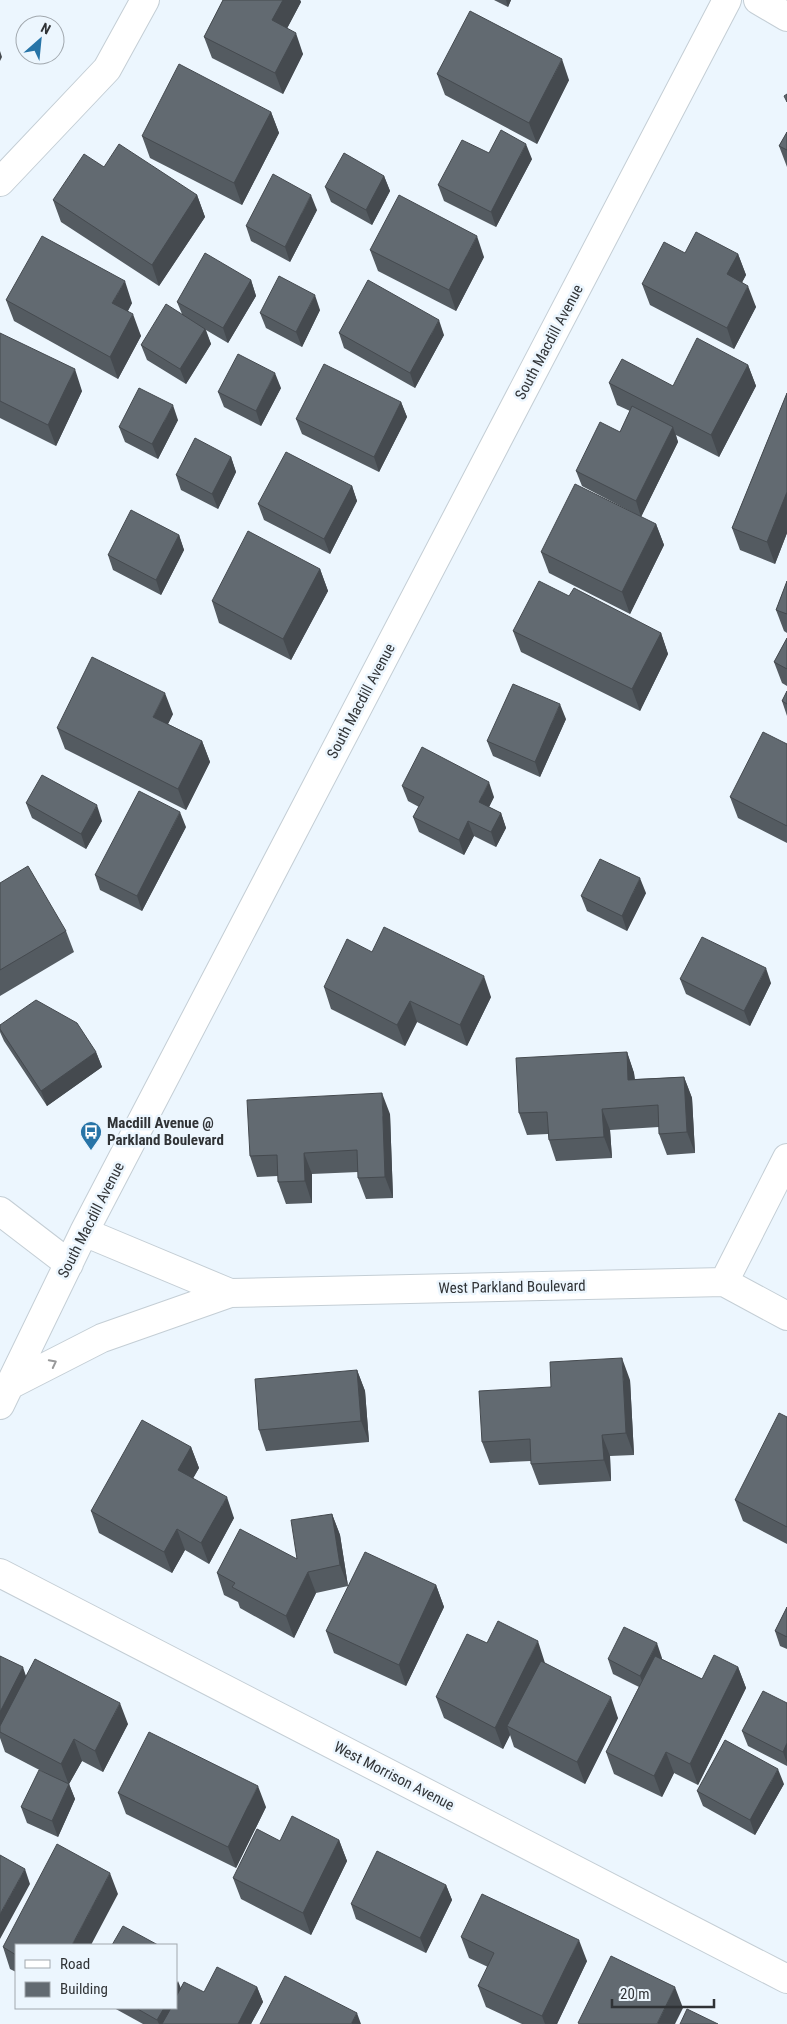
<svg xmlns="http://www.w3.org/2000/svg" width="787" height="2024" font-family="'Roboto Condensed',sans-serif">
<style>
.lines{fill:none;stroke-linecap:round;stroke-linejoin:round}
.minor-casing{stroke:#c4ced5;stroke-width:30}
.minor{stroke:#fff;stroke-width:28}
.wall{fill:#545b61}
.shaded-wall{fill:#454a4f}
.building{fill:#626a71;stroke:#454a4f}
.oneway{stroke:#98999a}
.labels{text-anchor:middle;stroke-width:5;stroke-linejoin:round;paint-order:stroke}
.street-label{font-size:15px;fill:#303336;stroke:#ecf6fe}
.poi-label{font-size:15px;font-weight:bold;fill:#303336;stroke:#ecf6fe;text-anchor:start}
</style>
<rect width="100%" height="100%" fill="#ecf6fe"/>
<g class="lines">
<g class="minor-casing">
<path id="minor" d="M758,0L787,17
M0,182L107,69L145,0
M0,1211L69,1264
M84,1232L230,1293L724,1282L787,1316
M724,1282L787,1158
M10,1385L102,1338L230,1293
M0,1405L84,1232L727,0
M0,1573L787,1979"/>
</g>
<use href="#minor" class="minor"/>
</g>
<path class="wall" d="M223,0H300L301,2L287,28L303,54L283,94L212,58L204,37Z
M494,0H511L508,7Z
M437,74L569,80L537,144L445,95Z
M271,112L279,133L242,205L150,158L142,136Z
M787,132V167L779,146Z
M489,153L532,159L496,227L444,201L438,185Z
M104,167L197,195L205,217L159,286L61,222L53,200Z
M384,176L390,191L372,225L331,202L325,187Z
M317,210L290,262L251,241L246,226Z
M370,250L484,257L456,311L378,271Z
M685,253L738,254L746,275L742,282L756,307L734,349L650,305L642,284Z
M251,280L256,296L228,343L206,330L211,344L186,384L147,360L141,345L182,314L177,302Z
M6,300L132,303L128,311L141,336L118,379L14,321Z
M320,310L302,347L266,328L260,313Z
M0,333L82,391L56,446L0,418Z
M339,333L444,335L415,388L344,348Z
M748,365L756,386L719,457L676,435L678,442L641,517L582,486L576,471L620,432L630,411L617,405L609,383L673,386Z
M281,388L261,426L224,407L218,392Z
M787,393V533L775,564L740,550L732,528Z
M401,402L407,417L379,472L302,434L296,419Z
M178,420L158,459L125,442L119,427Z
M231,457L236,472L218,509L181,490L176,475Z
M352,486L357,501L330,554L264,520L258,504Z
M656,524L664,545L630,614L549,573L541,552Z
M179,535L184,550L161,595L113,570L108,555Z
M320,569L328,591L291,660L219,623L212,601Z
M787,581V633L784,631L776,610Z
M569,596L661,633L668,654L640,711L521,652L513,631Z
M787,638V686L782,683L774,662Z
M787,691V716L782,701Z
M173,714L168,724L202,741L210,762L186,810L65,749L57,728Z
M566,719L540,777L493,756L487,741Z
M787,744V843L738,818L730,797Z
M402,786L494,797L489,807L501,813L506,828L496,847L474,836L464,855L419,832L413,817L419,807L408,801Z
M26,803L102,821L86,849L32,818Z
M186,827L142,911L100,890L95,875Z
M0,883L66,931L74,952L0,996Z
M646,893L627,931L587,911L581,896Z
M372,952L491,997L467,1046L417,1022L405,1046L331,1009L324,987Z
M680,979L771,983L750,1026L686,994Z
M0,1025L96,1052L102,1067L47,1106L4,1041L0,1032Z
M627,1052L634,1073L635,1079L684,1077L692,1098L695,1153L667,1155L659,1134V1127L610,1130L612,1158L556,1161L549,1140L548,1134L527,1135L519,1113Z
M390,1114L393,1198L366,1199L358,1178V1172L312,1174V1203L286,1204L278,1182V1176L257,1177L250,1156Z
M357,1370L365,1391L369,1442L266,1451L259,1430Z
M630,1380L634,1455L610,1456L611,1481L539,1485L531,1464V1461L490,1463L482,1442L551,1387Z
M787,1417V1544L743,1521L735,1500Z
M191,1447L199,1468L193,1478L234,1518L209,1564L185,1550L172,1573L99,1533L91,1511Z
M332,1514L340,1535L348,1586L316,1593L294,1638L240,1608L238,1602L224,1595L217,1573L297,1559Z
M436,1585L444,1607L406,1686L334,1653L326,1631Z
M787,1607V1649L780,1646L775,1631Z
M487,1643L545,1663L618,1718L585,1784L514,1747L510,1735L503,1749L444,1718L436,1697Z
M0,1656L26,1676L128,1724L103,1772L82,1761L69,1784L75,1799L58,1837L27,1823L21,1807L49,1775L5,1752L0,1738Z
M662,1658V1659L702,1679L738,1667L746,1688L698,1785L674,1773L662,1797L614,1774L606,1752L639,1687L613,1674L608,1659Z
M787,1703V1766L748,1746L742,1731Z
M784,1784L755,1835L703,1806L697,1791Z
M118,1793L266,1807L236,1868L126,1814Z
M339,1840L347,1861L311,1935L241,1899L233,1878L280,1841Z
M446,1885L452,1900L426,1953L356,1919L351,1904Z
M118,1894L16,1945V1972L10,1969L3,1947Z
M461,1937L587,1961L557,2024H522L486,2007L478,1986L488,1967L469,1958Z
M257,1987L263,2002L251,2024H143L114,2008H176L181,1988L204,1992Z"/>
<path class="shaded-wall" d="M283,0H300L301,2L280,42L272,20Z
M506,0H511L508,7Z
M296,33L303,54L283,94L275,73Z
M0,51L2,57L0,61Z
M562,59L569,80L537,144L529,123Z
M271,112L279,133L242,205L234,183Z
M526,144L532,159L496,227L491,212Z
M384,176L390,191L372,225L366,210Z
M197,195L205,217L159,286L152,265Z
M311,195L317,210L290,262L285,247Z
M477,236L484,257L456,311L449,290Z
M738,254L746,275L735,296L727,274Z
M251,280L256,296L228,343L223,328Z
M125,281L132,303L120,325L112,303Z
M748,286L756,307L734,349L727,328Z
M315,295L320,310L302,347L296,332Z
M133,314L141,336L118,379L110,357Z
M439,320L444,335L415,388L410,373Z
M205,329L211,344L186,384L180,369Z
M748,365L756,386L719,457L711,435Z
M75,369L82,391L56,446L48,425Z
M275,373L281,388L261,426L256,411Z
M401,402L407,417L379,472L374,457Z
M173,405L178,420L158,459L152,444Z
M673,427L678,442L641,517L636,501Z
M231,457L236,472L218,509L212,494Z
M352,486L357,501L330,554L324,539Z
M787,492V533L775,564L767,542Z
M656,524L664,545L630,614L622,592Z
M179,535L184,550L161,595L156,580Z
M320,569L328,591L291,660L283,639Z
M661,633L668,654L640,711L632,689Z
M165,693L173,714L161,738L153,717Z
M560,704L566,719L540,777L535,762Z
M202,741L210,762L186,810L178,789Z
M489,782L494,797L484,817L479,802Z
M97,805L102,821L86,849L81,834Z
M180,812L186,827L142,911L137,896Z
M501,813L506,828L496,847L491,832Z
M468,821L474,836L464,855L459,840Z
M640,878L646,893L627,931L622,916Z
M766,968L771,983L750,1026L744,1011Z
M484,976L491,997L467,1046L460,1025Z
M410,1001L417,1022L405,1046L397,1025Z
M96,1052L102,1067L47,1106L41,1091Z
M627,1052L634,1073L636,1101L628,1080Z
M684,1077L692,1098L695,1153L687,1132Z
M382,1093L390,1114L393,1198L385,1177Z
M602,1109L610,1130L612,1158L604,1137Z
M304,1153L312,1174V1203L305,1181Z
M622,1358L630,1380L634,1455L626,1433Z
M357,1370L365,1391L369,1442L361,1421Z
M602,1435L610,1456L611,1481L604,1460Z
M191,1447L199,1468L186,1491L178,1470Z
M227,1497L234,1518L209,1564L201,1543Z
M332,1514L340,1535L348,1586L340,1565Z
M177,1529L185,1550L172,1573L164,1552Z
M308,1572L316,1593L294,1638L286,1616Z
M436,1585L444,1607L406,1686L399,1665Z
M538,1641L545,1663L513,1729L507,1726L510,1735L503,1749L495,1728Z
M657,1643L662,1658L646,1691L640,1676Z
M23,1667L28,1682L0,1732V1712Z
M738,1667L746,1688L698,1785L690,1764Z
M611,1697L618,1718L585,1784L577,1762Z
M120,1703L128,1724L103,1772L95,1751Z
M74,1739L82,1761L69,1784L75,1799L58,1837L52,1821L69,1785L61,1764Z
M787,1743V1763L783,1752Z
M666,1752L674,1773L662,1797L654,1776Z
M778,1769L784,1784L755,1835L750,1820Z
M258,1786L266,1807L236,1868L228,1847Z
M339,1840L347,1861L311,1935L303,1913Z
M25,1869L30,1884L0,1939V1914Z
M110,1873L118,1894L91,1945H72Z
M446,1885L452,1900L426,1953L420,1938Z
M579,1940L587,1961L557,2024H545L542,2016Z
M178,1981L184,1996L169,2024H159L157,2020L164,2008H176V1985Z
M257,1987L263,2002L251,2024H238Z
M675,1987L683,2008L675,2024H657Z
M357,2013L361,2024H351Z"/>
<path class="building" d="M223,0H283L272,20L296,33L275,73L204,37Z
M470,11L562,59L529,123L437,74Z
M179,64L271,112L234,183L142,136Z
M787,94V102L784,96Z
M501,130L526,144L491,212L438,185L462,140L489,153Z
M787,132V150L779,146Z
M119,144L197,195L152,265L53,200L84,154L104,167Z
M344,153L384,176L366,210L325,187Z
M273,174L311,195L285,247L246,226Z
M399,195L477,236L449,290L370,250Z
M696,232L738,254L727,274L748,286L727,328L642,284L664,242L685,253Z
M42,236L125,281L112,303L133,314L110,357L6,300Z
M205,253L251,280L223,328L177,302Z
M279,276L315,295L296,332L260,313Z
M368,280L439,320L410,373L339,333Z
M166,304L205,329L180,369L141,345Z
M0,333L75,369L48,425L0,401Z
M697,338L748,365L711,435L609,383L622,359L673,386Z
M238,354L275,373L256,411L218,392Z
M324,364L401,402L374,457L296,419Z
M139,388L173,405L152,444L119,427Z
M787,393V492L767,542L732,528Z
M632,406L673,427L636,501L576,471L600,422L620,432Z
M195,438L231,457L212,494L176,475Z
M286,452L352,486L324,539L258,504Z
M575,484L656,524L622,592L541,552Z
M131,510L179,535L156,580L108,555Z
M248,531L320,569L283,639L212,601Z
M539,581L569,596L574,588L661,633L632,689L513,631Z
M787,581V614L776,610Z
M787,638V669L774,662Z
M92,657L165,693L153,717L202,741L178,789L57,728Z
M513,684L560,704L535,762L487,741Z
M787,691V704L782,701Z
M763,732L787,744V826L730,797Z
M422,747L489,782L479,802L501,813L491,832L468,821L459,840L413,817L424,797L402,786Z
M42,775L97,805L81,834L26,803Z
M139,791L180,812L137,896L95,875Z
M600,859L640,878L622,916L581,896Z
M28,866L66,931L0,970V883Z
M384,927L484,976L460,1025L410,1001L397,1025L324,987L347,939L372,952Z
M702,937L766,968L744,1011L680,979Z
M36,1000L77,1023L96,1052L41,1091L0,1029V1025Z
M627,1052L628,1080L684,1077L687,1132L659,1134L658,1105L602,1109L604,1137L549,1140L547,1112L519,1113L516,1058Z
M382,1093L385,1177L358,1178L357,1150L304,1153L305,1181L278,1182L277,1155L250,1156L247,1100Z
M622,1358L626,1433L602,1435L604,1460L531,1464L530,1439L482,1442L479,1391L551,1387L550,1362Z
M357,1370L361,1421L259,1430L255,1379Z
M779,1413L787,1417V1527L735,1500Z
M142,1420L191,1447L178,1470L227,1497L201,1543L177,1529L164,1552L91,1511Z
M332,1514L340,1565L308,1572L286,1616L232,1587L235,1583L217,1573L240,1529L297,1559L291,1520Z
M365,1552L436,1585L399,1665L326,1631Z
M787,1607V1637L775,1631Z
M498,1621L538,1641L495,1728L436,1697L467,1634L487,1643Z
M624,1627L657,1643L640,1676L608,1659Z
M714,1655L738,1667L690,1764L666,1752L654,1776L606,1752L655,1656L702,1679Z
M0,1656L23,1667L0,1712Z
M35,1659L120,1703L95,1751L74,1739L61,1764L0,1732V1726Z
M541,1661L611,1697L577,1762L507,1726Z
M763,1691L787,1703V1743L783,1752L742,1731Z
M149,1732L258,1786L228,1847L118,1793Z
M725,1740L778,1769L750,1820L697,1791Z
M39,1770L69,1784L52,1821L21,1807Z
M292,1816L339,1840L303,1913L233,1878L257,1829L280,1841Z
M57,1844L110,1873L72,1945H16V1955L3,1947Z
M377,1851L446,1885L420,1938L351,1904Z
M0,1855L25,1869L0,1914Z
M482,1894L579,1940L542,2016L478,1986L494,1953L461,1937Z
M123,1926L158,1945H112Z
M611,1956L675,1987L657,2024H580L578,2023Z
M217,1967L257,1987L238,2024H162L171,2008H176V1997L184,1982L204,1992Z
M285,1976L357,2013L351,2024H260Z
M136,2008H164L157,2020Z
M687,2009L718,2024H680Z"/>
<defs><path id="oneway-chevron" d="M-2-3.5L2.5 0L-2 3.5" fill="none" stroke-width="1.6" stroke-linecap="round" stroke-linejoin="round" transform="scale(1.25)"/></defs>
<use class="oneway" href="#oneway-chevron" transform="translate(53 1363) rotate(-27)"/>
<defs>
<g id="bus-pin" transform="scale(1.125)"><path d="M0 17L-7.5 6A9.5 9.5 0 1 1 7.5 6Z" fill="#2774a7" stroke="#ecf6fe"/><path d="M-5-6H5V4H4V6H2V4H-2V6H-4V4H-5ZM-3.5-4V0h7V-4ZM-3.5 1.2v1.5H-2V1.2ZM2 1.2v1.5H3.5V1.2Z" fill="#fff"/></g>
</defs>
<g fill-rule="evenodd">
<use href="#bus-pin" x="91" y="1132"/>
</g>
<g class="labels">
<g class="street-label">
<text transform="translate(549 342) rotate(-62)" y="5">South Macdill Avenue</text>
<text transform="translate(361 701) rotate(-62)" y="5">South Macdill Avenue</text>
<text transform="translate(91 1220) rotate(-63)" y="5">South Macdill Avenue</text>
<text transform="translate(512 1287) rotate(-1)" y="5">West Parkland Boulevard</text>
<text transform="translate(394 1776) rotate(27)" y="5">West Morrison Avenue</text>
</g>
<g class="poi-label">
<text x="107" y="1128">Macdill Avenue @<tspan x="107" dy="17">Parkland Boulevard</tspan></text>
</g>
</g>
<rect x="15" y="1944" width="162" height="65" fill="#ecf6fe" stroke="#a1a8ae"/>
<rect x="25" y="1960" width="25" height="8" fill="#ffffff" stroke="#a1a8ae"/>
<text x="60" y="1969" font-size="15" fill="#303336">Road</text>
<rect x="25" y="1982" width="25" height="15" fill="#626a71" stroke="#a1a8ae"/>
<text x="60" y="1994" font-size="15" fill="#303336">Building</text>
<g transform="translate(40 40) rotate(27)"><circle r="24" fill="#ecf6fe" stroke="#a1a8ae"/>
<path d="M0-4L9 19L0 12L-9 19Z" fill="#2774a7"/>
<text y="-8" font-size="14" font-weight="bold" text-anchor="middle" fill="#303336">N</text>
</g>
<path d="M612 1999v8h102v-8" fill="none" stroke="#303336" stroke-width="2.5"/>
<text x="620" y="1999" font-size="15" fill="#303336" stroke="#ecf6fe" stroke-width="4" paint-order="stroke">20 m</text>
</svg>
